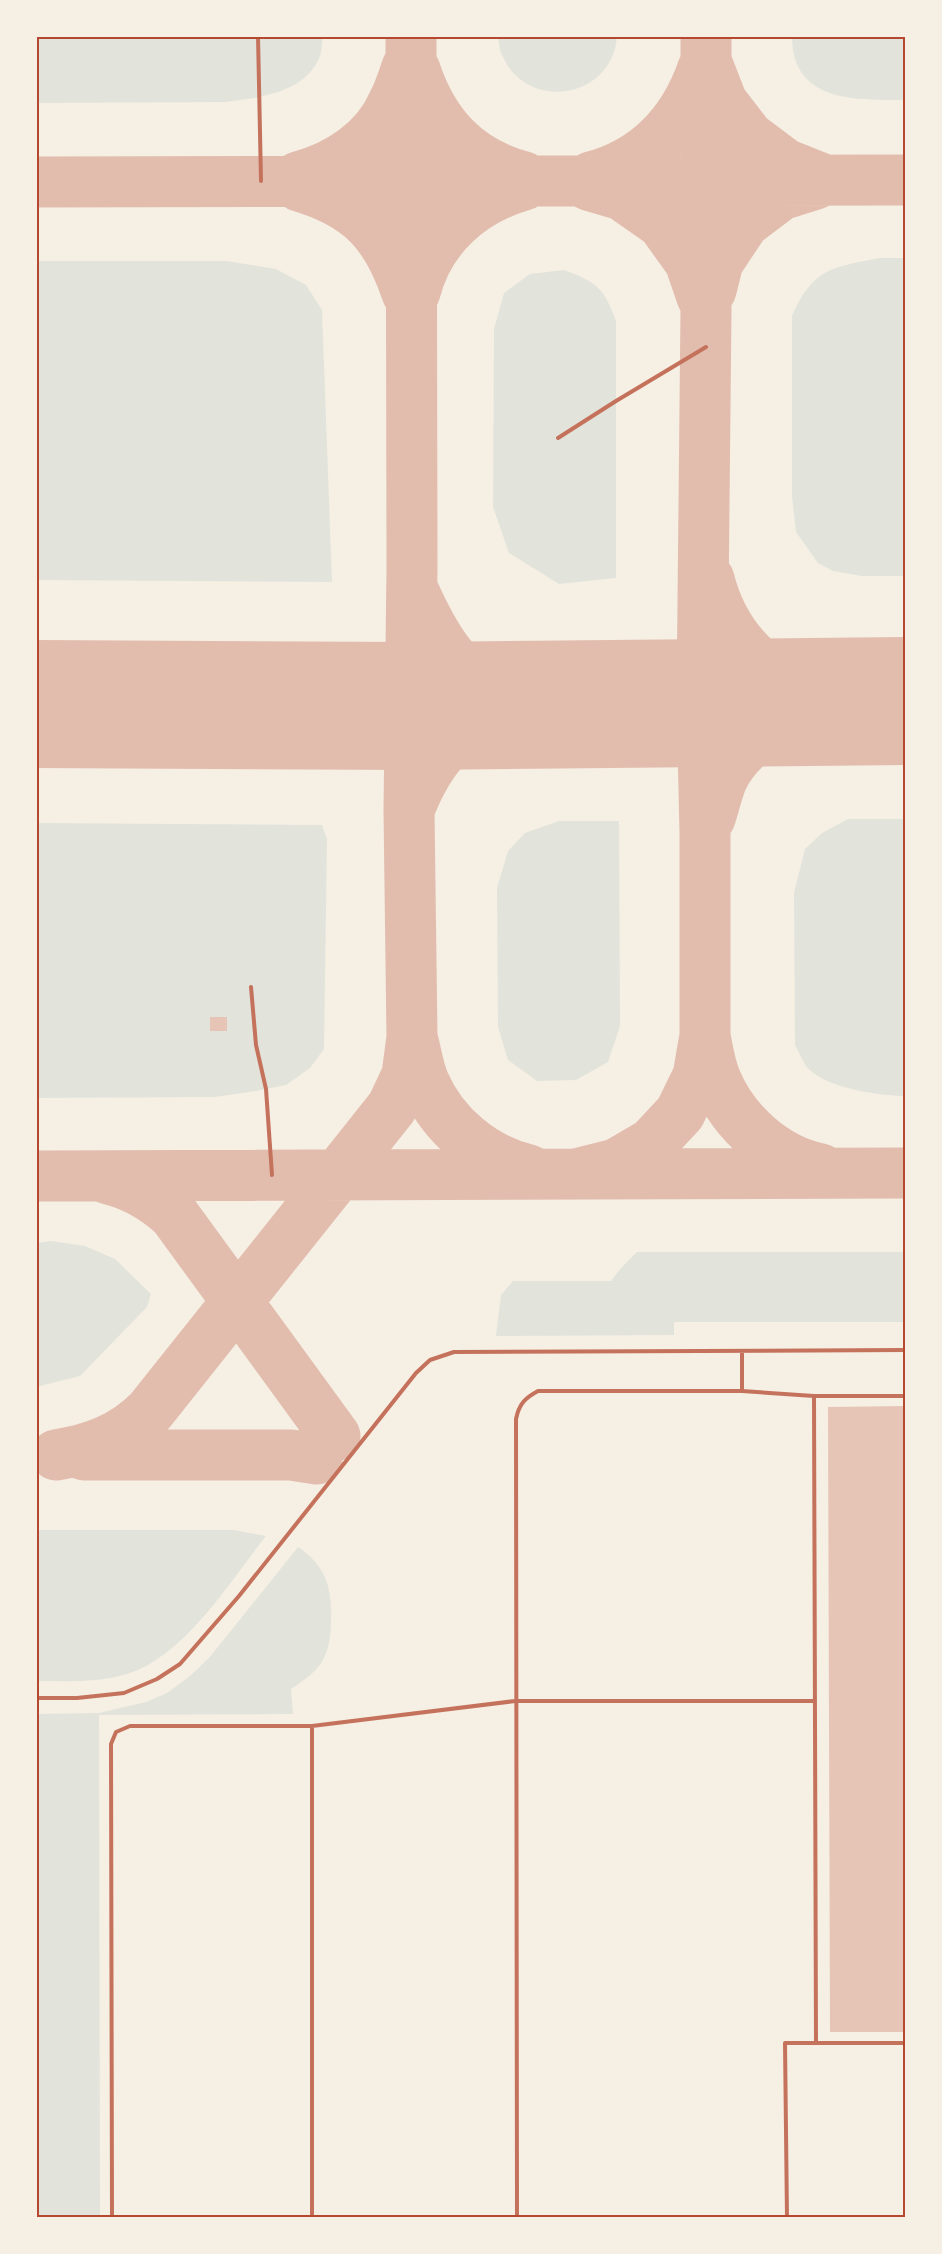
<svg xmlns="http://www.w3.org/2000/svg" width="942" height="2254" font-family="'DejaVu Sans',sans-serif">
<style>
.green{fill:#e2e4dc}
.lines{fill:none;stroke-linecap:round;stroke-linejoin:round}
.taxiway{stroke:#e2bdae;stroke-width:51}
.runway{stroke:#e2bdae;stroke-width:128}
.building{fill:#e6c5b7}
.service{stroke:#c5725c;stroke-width:4}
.neatline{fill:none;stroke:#b5482f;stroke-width:2}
</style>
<rect width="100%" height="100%" fill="#f6efe4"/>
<path class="green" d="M36,36H323C322,42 322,50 320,56C306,93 258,98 225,102L36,103Z
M498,36H617C613,99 527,113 502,55C499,50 499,42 498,36Z
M792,36H906V100C856,100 792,103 792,36Z
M879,258H906V576H862L833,571L818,563L796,532L792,496V316C814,267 832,268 879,258Z
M36,261H227L276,269L306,285L322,310L332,582L36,580Z
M564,270C597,282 604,288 616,321V578L559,584L509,553L493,507L494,329L504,293L530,274Z
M848,819H906V1096C880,1096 823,1088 806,1066C802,1060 799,1052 795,1045L794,893L805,849L822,833Z
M559,821H619L620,1026L608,1062L576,1080L537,1081L508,1060L498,1027L497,888L508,851L525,833Z
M36,823L322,825L327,839L324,1049L310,1068L286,1085L256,1091L215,1097L36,1098Z
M51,1241L85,1246L115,1259L151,1294L147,1307L80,1376L36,1387V1243Z
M637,1252H906V1322H674V1335L496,1336L501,1295L513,1281H611L621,1268Z
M36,1530H234L266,1536C230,1581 185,1656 127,1674C98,1683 67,1681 36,1681Z
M298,1547C326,1566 332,1587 331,1620C331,1633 330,1645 324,1658C317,1672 304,1680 291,1689L293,1714L99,1715L100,2218H36V1714L99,1713L146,1702L167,1693L190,1676L209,1658Z"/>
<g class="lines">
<path class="taxiway" d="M708,66L722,102L749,137L785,164L820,178
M415,70C433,125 467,162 524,177
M298,177C337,167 376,142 393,103C399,92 403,79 407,67
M591,177C648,162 684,123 703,68
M36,182L906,180
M588,185L622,195L662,223L690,262L702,297
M299,186C360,204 387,233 407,293
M711,290L718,262L744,223L781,195L816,184
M415,292C429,237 471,200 524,185
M709,579C724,640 761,669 812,701C780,720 737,745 722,780C717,792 714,806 710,818
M411,805C434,748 466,718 527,704C517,701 507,698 498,694C455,675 432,632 414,592
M705,1036C708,1051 710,1066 716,1080C734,1123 775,1160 821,1169
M412,1037C416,1051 418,1068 424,1082C443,1126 483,1159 529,1170
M576,1174L616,1164L652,1143L680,1113L698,1076L705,1036V833L702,702L706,308V36
M36,1176L906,1173
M108,1179C134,1185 155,1198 174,1215L335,1436
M56,1455C93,1449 123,1438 150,1411L392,1107L407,1075L412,1037L409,811L412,568L411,36
M84,1455H291L317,1459"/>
<path class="runway" d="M36,704L411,706L906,701"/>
</g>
<path class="building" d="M210,1017H227V1031H210Z
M906,1406V2032H830L828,1407Z"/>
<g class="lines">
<path class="service" d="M258,36L261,181
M558,438L616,401L706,347
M251,987L256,1045L266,1089L272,1175
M742,1391V1351
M814,1396L816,2043
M36,1698H77L124,1693L157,1679L180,1664L239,1596L416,1373L430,1360L454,1352L906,1350
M312,1726V2218
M112,2218L111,1744L116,1732L130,1726H312L515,1701H815
M517,2218L516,1419C519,1404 525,1398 538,1391H742L814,1396H906
M787,2218L785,2043H906"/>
</g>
<rect width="942" height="2254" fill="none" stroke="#f6efe4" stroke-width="75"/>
<rect x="38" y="38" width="866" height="2178" class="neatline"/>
</svg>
